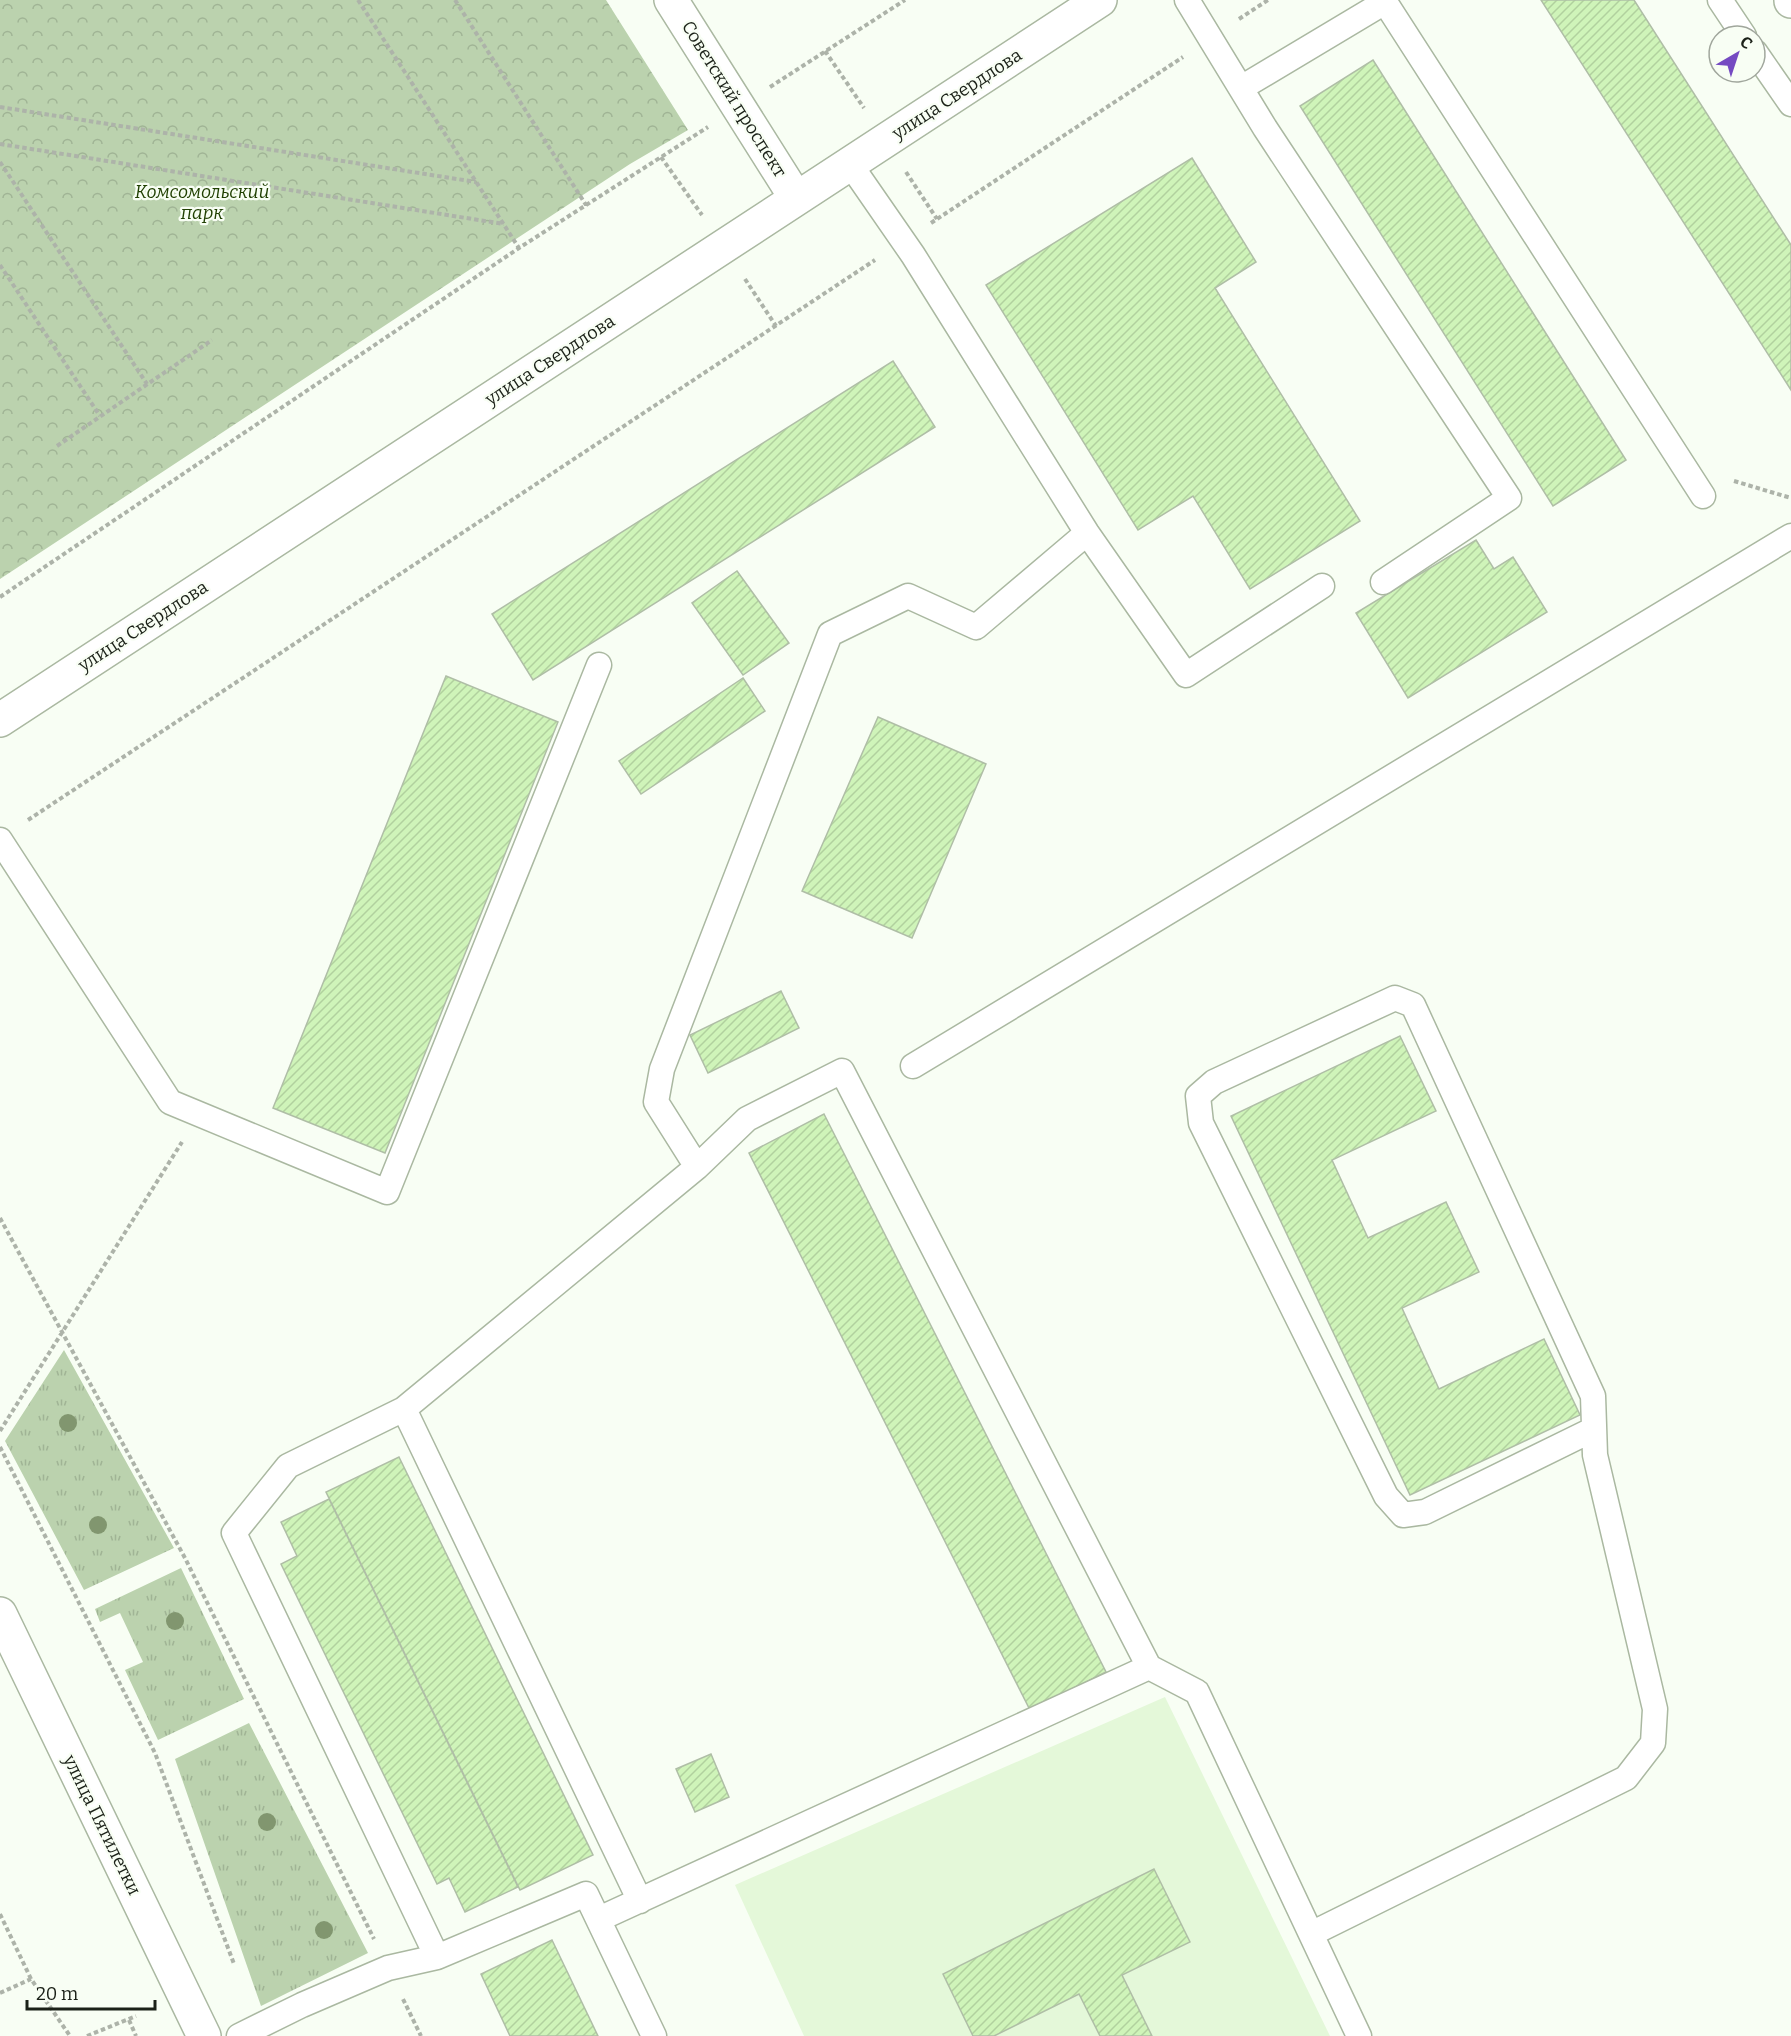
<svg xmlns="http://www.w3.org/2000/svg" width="1791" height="2036" font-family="Bitter,serif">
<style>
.built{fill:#e4f8d9}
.grass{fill:url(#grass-tufts)}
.park{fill:url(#park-crowns)}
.building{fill:url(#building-hatch);stroke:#afbea6;stroke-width:1.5}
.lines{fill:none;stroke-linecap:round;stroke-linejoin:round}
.service-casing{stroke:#aab8a1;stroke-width:27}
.minor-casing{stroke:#aab8a1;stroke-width:36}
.secondary-casing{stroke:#aab8a1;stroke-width:36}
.path{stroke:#adb3a9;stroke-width:4;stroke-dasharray:4.5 3;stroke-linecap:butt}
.service{stroke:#fff;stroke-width:24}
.minor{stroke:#fff;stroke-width:33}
.secondary{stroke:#fff;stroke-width:33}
.tree{fill:#81966f}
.labels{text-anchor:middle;stroke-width:4.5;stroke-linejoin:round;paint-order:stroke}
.street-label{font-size:18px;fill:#1b2118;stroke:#f8fef4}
.park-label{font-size:18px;font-style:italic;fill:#204002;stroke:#f8fef4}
</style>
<defs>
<pattern id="grass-tufts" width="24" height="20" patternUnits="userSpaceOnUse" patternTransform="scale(1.5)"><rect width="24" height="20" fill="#bbd2ae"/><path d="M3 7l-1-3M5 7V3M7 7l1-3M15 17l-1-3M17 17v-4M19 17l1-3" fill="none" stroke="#a0b495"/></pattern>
<pattern id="park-crowns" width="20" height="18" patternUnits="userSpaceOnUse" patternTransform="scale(1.5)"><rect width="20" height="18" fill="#bbd2ae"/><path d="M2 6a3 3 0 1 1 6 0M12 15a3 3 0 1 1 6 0" fill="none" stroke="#a0b495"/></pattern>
<pattern id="building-hatch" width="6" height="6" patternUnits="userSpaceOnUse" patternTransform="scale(1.5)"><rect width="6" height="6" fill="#cff4b9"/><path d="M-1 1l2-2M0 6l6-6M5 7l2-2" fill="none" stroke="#b1d19e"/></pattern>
</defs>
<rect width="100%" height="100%" fill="#f8fef4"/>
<path class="built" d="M1165,1697L1330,2036H804L735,1885Z"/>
<path class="grass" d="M64,1350L174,1548L84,1590L5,1441Z
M181,1568L244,1699L158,1740L125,1670L143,1662L120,1613L100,1622L95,1609Z
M249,1723L368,1953L261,2006L175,1759Z"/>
<path class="park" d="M0,0H606L688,130L630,164L0,579Z"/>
<path class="building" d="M1541,0H1634L1791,245V390Z
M1373,60L1626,460L1553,506L1300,106Z
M1192,158L1256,262L1215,288L1360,521L1250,589L1193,496L1138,530L986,285Z
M893,361L935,427L533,680L492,614Z
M1476,540L1494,569L1513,557L1547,612L1408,698L1356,613Z
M737,571L789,643L743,675L692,603Z
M446,676L558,722L385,1153L273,1108Z
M743,678L765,711L641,794L619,761Z
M878,717L986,764L912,938L802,891Z
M781,991L799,1028L708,1073L690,1035Z
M1400,1036L1436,1111L1332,1160L1368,1238L1446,1202L1479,1272L1402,1308L1439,1389L1544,1339L1580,1415L1410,1495L1231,1116Z
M824,1114L1106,1672L1030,1710L749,1153Z
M399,1457L593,1855L520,1890L326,1492Z
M329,1499L518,1887L465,1912L449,1878L437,1884L281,1564L297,1556L281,1522Z
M711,1754L729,1797L695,1812L676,1769Z
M1154,1869L1190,1942L1122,1975L1152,2036H1100L1079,1994L994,2036H973L943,1974Z
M552,1940L598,2036H510L481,1974Z"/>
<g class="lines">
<g class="service-casing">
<path id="service" d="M1187,0L1265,128L1509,498L1383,582
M1720,0L1744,36
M1755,52L1791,104
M1241,88L1385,2L1703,496
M850,164L913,255L1087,533L1186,675L1322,586
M0,840L170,1102L387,1192L599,665
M913,1066L1791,536
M697,1167L747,1119L842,1071L1149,1667L1197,1692L1359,2036
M404,1409L640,1901
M599,1919L1149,1667
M1311,1934L1626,1778L1653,1743L1655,1709L1595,1455L1593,1396L1413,1005L1395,998L1214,1082L1198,1096L1201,1123L1386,1496L1403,1515L1425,1512L1594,1429
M437,1957L234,1533L288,1466L404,1409L697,1167L656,1102L662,1069L830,634L908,596L976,627L1087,533
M239,2036L302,2005L388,1968L437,1957L586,1894L654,2036"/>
</g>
<g class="minor-casing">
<path id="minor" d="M671,0L796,198
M1791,0V1"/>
</g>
<g class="secondary-casing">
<path id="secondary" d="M0,720L1100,0
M0,1614L204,2036"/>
</g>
<path class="path" d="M358,0L519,248
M455,0L586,205
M1239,19L1268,0
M825,51L864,108
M770,87L905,0
M0,107L476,182
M0,144L504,224
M661,157L702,215
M0,162L147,384
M906,172L937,219
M931,223L1183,57
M0,265L100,416
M745,279L776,326
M57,446L212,340
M1734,481L1791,498
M0,597L519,248L708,127
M28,820L875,260
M0,1218L185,1558L374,1939
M0,1431L182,1142
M0,1447L155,1753L234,1964
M0,1914L31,1979L70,2036
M0,1993L31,1979
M403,1999L421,2036
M129,2020L136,2036
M87,2036L136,2016"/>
<use href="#service" class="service"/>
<use href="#minor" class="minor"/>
<use href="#secondary" class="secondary"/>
</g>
<g class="tree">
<circle cx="68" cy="1423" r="9"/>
<circle cx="98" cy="1525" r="9"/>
<circle cx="175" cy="1621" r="9"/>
<circle cx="267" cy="1822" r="9"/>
<circle cx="324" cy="1930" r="9"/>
</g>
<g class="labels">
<g class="street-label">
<text transform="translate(957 94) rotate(-33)" y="6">улица Свердлова</text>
<text transform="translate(734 99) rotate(58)" y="6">Советский проспект</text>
<text transform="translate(550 360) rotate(-33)" y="6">улица Свердлова</text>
<text transform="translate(143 626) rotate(-33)" y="6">улица Свердлова</text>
<text transform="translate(102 1825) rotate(64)" y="6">улица Пятилетки</text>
</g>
<g class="park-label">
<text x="202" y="198">Комсомольский<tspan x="202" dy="21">парк</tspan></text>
</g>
</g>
<g transform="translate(1737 54) rotate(39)"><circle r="28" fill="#f8fef4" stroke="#a0a69c" stroke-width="1.5"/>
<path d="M0-4.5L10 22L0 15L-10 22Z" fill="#754ac2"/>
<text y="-9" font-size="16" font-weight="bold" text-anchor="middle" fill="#1b2118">С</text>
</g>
<path d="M27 2000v9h128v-9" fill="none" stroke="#1b2118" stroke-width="3"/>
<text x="36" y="2000" font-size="18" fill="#1b2118" stroke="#f8fef4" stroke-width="4.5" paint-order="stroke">20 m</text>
</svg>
